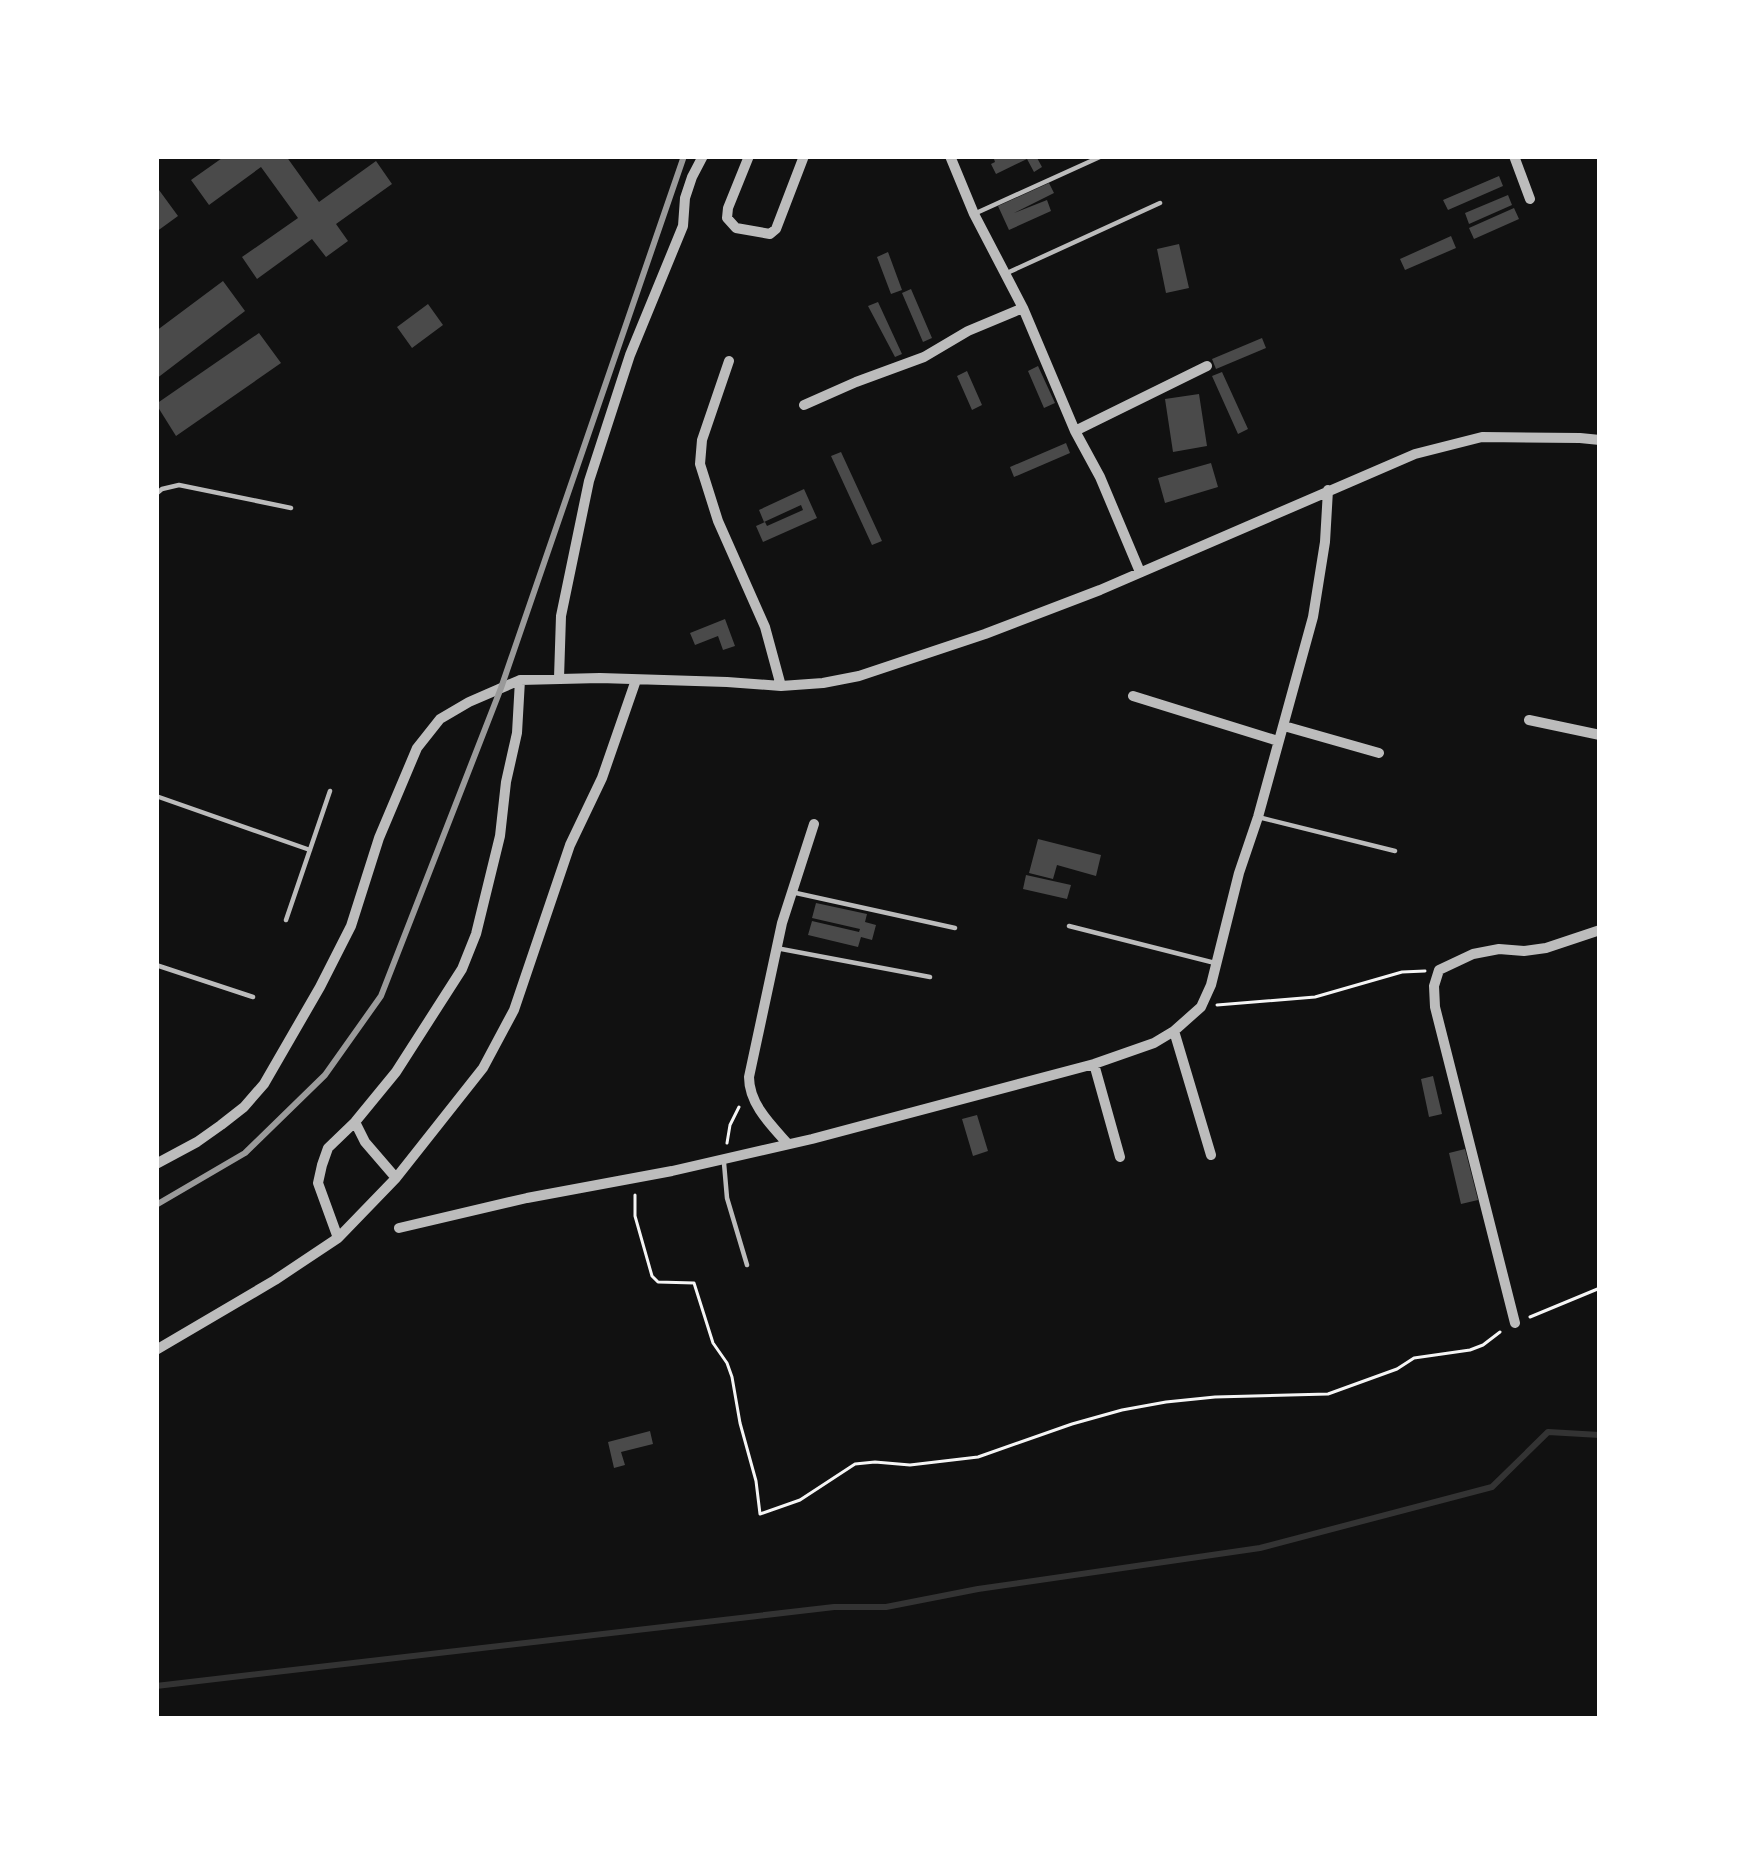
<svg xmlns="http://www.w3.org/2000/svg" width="1756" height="1875" font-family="Karla,sans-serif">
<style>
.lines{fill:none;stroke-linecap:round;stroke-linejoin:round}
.stream{stroke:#333;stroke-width:6}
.building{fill:#4a4a4a}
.path{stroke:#f5f5f5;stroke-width:3}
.service{stroke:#bcbcbc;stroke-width:4.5}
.minor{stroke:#bcbcbc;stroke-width:10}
.rail{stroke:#9a9a9a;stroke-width:6}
</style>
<rect width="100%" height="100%" fill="#111"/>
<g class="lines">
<path class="stream" d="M156,1686L834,1607H886L978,1589L1260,1548L1492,1487L1548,1432L1600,1435"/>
</g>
<path class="building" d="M225,156H286L319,202L376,161L392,184L336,224L348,241L326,257L312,239L257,279L242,257L298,218L261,167L209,205L191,180Z
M993,156H1036L1042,167L1034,172L1027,159L996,174L991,164L995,162Z
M1499,176L1503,186L1448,210L1443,200Z
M1049,183L1054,193L1014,213L1047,200L1051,211L1009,230L998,206Z
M159,190L178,216L156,232V192Z
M1508,195L1512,205L1469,224L1465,213Z
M1514,208L1519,219L1474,239L1469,228Z
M1451,236L1456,248L1405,270L1400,259Z
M1179,244L1189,288L1166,293L1157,249Z
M888,252L902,290L891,294L877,257Z
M223,281L245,311L156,379V331Z
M911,289L932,338L923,342L902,293Z
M878,302L902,354L895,357L868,306Z
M428,304L443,325L412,348L397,327Z
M259,333L281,363L176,436L156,404Z
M1262,338L1266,348L1216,369L1212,359Z
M1038,366L1055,403L1044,408L1028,371Z
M967,371L982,405L972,410L957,376Z
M1222,372L1248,429L1238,434L1212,376Z
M1199,394L1207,446L1173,452L1165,399Z
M1066,443L1070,453L1014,477L1010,467Z
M841,452L882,541L872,545L831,456Z
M1211,463L1218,487L1165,503L1158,478Z
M804,489L817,518L763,542L756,526L765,522L767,526L803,510L801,505L764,522L759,510Z
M725,619L735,646L723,650L718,636L695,645L690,633Z
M1038,839L1101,855L1096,876L1057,865L1053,879L1029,873Z
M1026,875L1071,885L1067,899L1023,889Z
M816,903L867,914L865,922L876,925L872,940L861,937L858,947L808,935L812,921L859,932L860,929L812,918Z
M1433,1076L1442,1114L1429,1117L1421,1079Z
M977,1115L988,1151L973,1156L962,1119Z
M1465,1149L1478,1200L1461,1204L1449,1153Z
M650,1431L653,1444L621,1452L625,1465L614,1468L608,1442Z"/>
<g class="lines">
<path class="path" d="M1217,1005L1315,997L1402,972L1425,971
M727,1143L730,1125L739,1107
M635,1195V1216L652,1276L658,1282L694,1283L713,1343L727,1363L732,1377L740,1423L756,1481L760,1514L800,1500L855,1464L875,1462L910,1465L978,1457L1072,1424L1122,1410L1166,1402L1215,1397L1328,1394L1397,1369L1414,1358L1470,1350L1483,1345L1500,1332
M1530,1317L1600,1288"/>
<path class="service" d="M974,214L1102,156
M1007,273L1160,203
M156,494L162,489L179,485L291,508
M156,796L310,850
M1258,817L1395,851
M796,893L955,928
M286,920L330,791
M1069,926L1215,963
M776,948L930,977
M156,965L253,997
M724,1163L727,1198L747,1265"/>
<path class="minor" d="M749,156L728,208L727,218L736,228L770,234L776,229L804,156
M950,156L974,214L1023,308L1075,431L1100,477L1140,572
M1514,156L1530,199
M729,361L702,440L700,464L718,521L765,627L781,686
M804,405L856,382L924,357L968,331L1023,308
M1075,431L1207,366
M559,678L561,616L589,481L630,355L683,226L685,198L692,177L703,156
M1133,696L1278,741
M1529,720L1600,735
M1284,726L1379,753
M1174,1031L1211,1155
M1094,1064L1120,1157
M355,1122L365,1142L396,1178
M788,1144C771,1125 749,1104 749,1077L782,923L814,824
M156,1164L197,1142L221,1125L244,1107L264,1084L320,987L351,926L379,838L417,748L440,719L469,702L520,680L600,678L727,682L781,686L823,683L859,676L985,634L1100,590L1415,454L1482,437L1580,438L1600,440
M399,1228L527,1198L672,1171L812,1139L1094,1064L1154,1043L1174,1031L1201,1007L1211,985L1239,873L1258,817L1313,617L1325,542L1328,490
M338,1238L318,1183L322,1165L328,1148L355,1122L396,1072L462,969L476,934L500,836L506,782L517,733L520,680
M1515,1323L1435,1007L1434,986L1439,970L1473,954L1499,949L1524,951L1546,948L1600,930
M156,1350L275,1280L338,1238L396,1178L483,1068L514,1010L570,845L602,778L636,680"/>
<path class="rail" d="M156,1205L245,1153L325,1075L381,996L501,688L684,156"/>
</g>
<rect width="1756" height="1875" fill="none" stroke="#ffffff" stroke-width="318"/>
</svg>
